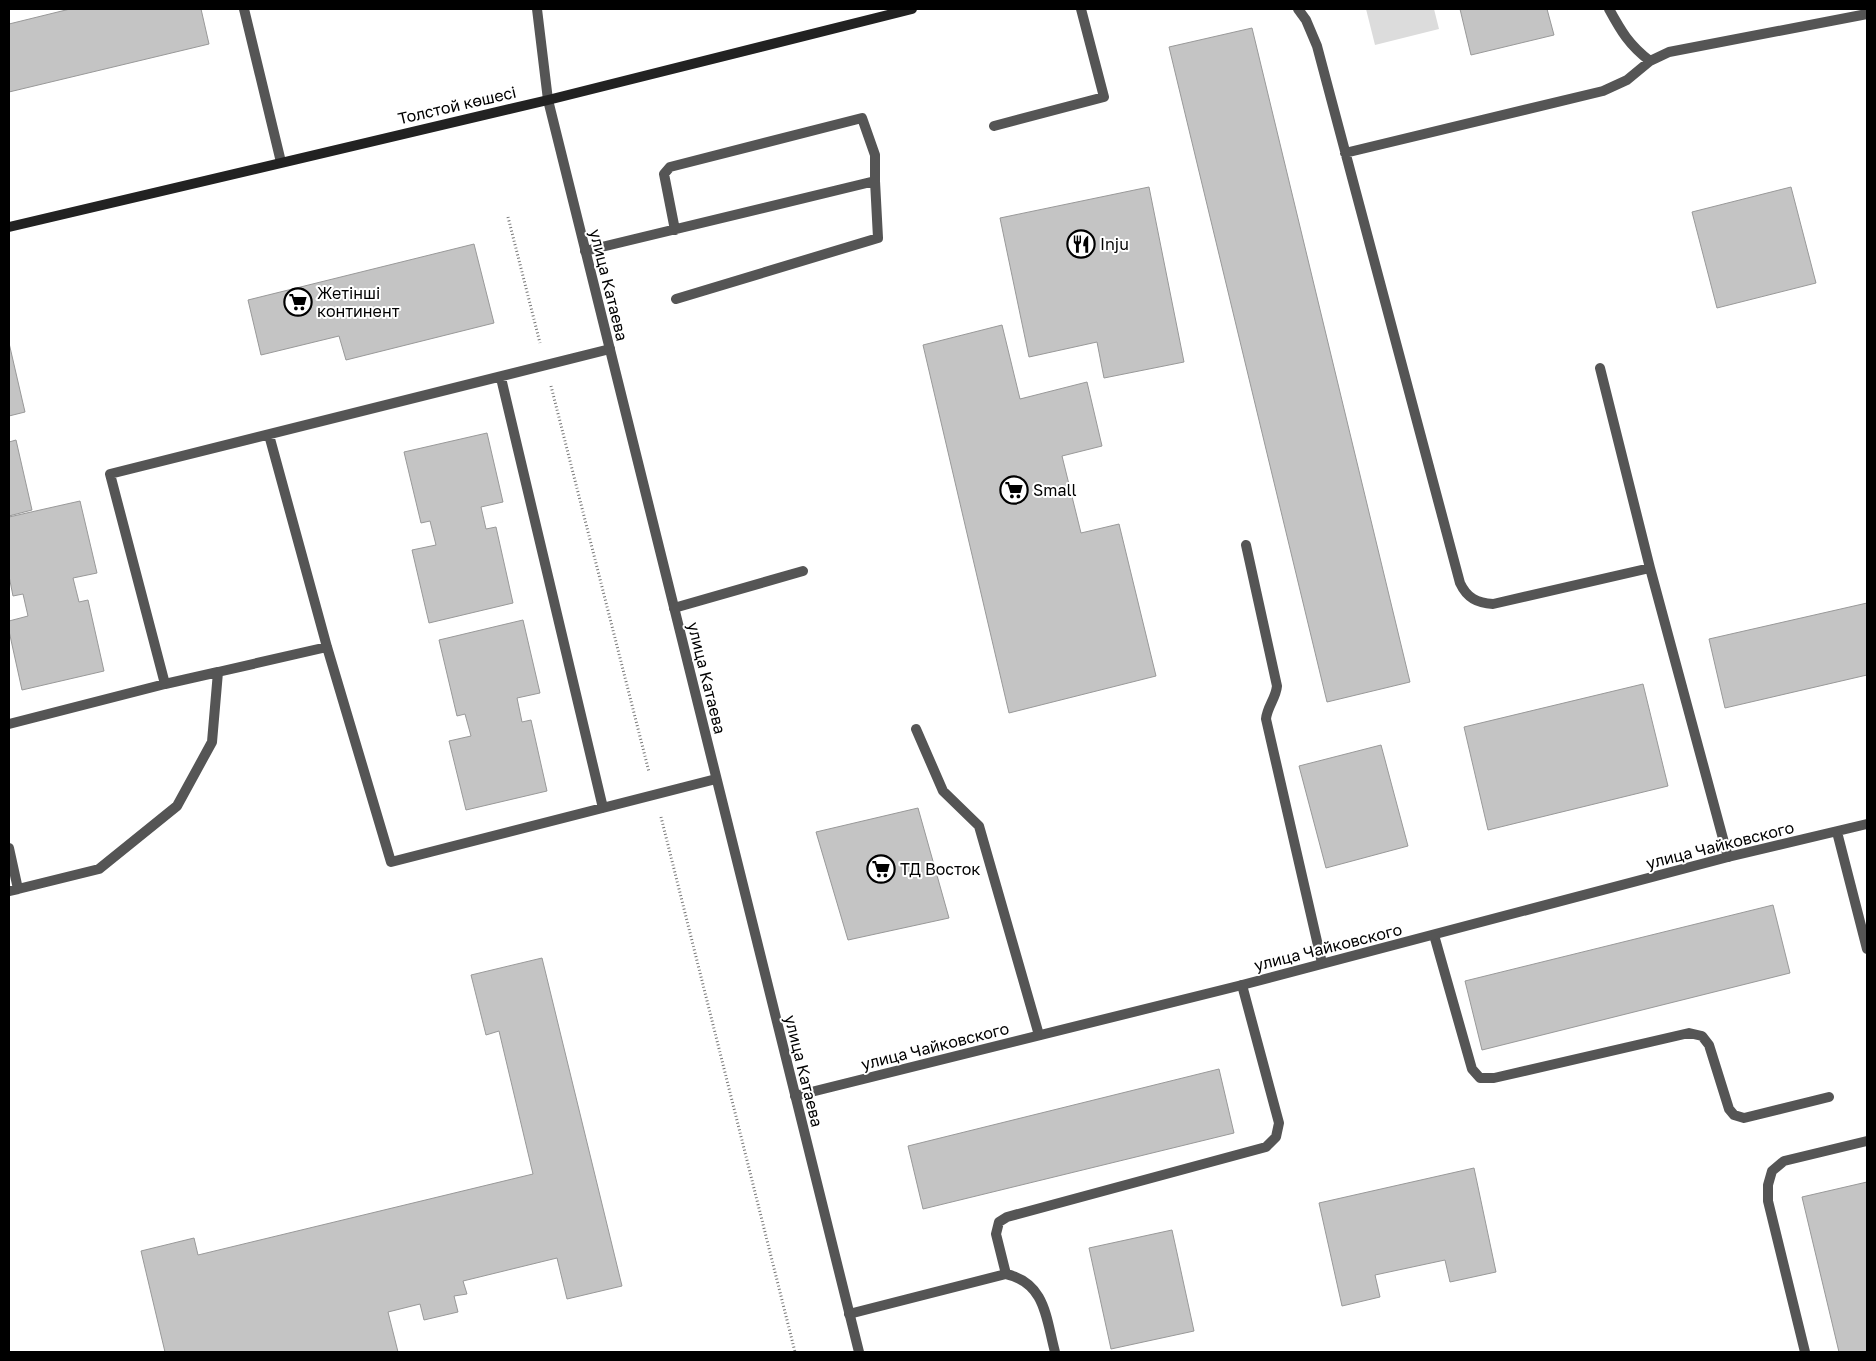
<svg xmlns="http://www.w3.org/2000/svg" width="1876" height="1361" font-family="'Golos Text',sans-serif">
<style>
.green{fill:#dcdcdc}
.building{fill:#c4c4c4;stroke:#999}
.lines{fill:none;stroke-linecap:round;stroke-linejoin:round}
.path{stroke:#777;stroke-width:3;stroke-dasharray:1 2.5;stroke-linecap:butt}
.service{stroke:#555;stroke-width:10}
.minor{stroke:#555;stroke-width:10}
.tertiary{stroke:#555;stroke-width:10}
.secondary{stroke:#222;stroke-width:10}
.labels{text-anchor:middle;stroke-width:4;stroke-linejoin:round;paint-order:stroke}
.street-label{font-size:16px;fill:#000;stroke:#fff}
.poi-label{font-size:16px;fill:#000;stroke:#fff;text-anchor:start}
</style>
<rect width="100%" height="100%" fill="#fff"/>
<path class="green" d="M1366,9H1434L1439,29L1375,45Z"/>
<path class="building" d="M70,9H201L209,44L9,92V24Z
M1460,9H1547L1554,35L1471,55Z
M1252,28L1410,682L1327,702L1169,47Z
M1149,187L1184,362L1104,378L1097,342L1029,357L1000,218Z
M1791,187L1816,283L1717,308L1692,212Z
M474,244L494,323L346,360L339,336L261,355L248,300Z
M1002,325L1020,399L1087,382L1102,446L1062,456L1081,533L1119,524L1156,676L1009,713L923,345Z
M9,343L25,412L9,416Z
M487,433L503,502L481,507L486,529L496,527L513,603L429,623L412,550L436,545L430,521L421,523L404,452Z
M16,440L32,510L9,516V442Z
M80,501L97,573L73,578L79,602L88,600L104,671L22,690L9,631V621L28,616L23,594L13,596L9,576V517Z
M1867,603V675L1725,708L1709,639Z
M523,620L540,693L517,698L522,722L531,720L547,791L466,810L449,741L471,736L465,714L457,716L439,640Z
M1643,684L1668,786L1488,830L1464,727Z
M1381,745L1408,846L1326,868L1299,766Z
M918,808L949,918L848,940L816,832Z
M1773,905L1790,973L1482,1050L1465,981Z
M542,958L622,1286L567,1299L557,1258L463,1281L467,1294L454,1296L458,1312L424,1320L420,1304L388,1312L398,1352H165L141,1251L194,1238L198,1255L533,1174L499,1031L486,1035L471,975Z
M1219,1069L1234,1133L923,1209L908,1146Z
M1474,1168L1496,1272L1450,1282L1445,1260L1375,1275L1380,1297L1342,1306L1319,1203Z
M1867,1182V1352H1839L1802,1197Z
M1172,1230L1194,1331L1111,1349L1089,1248Z"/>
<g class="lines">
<path class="path" d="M508,217L540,343
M551,386L649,772
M661,817L795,1352"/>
<path class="service" d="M244,9L281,162
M1298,9L1306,20L1317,46L1460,583C1467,598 1477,603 1493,604L1650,568
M1609,9C1621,31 1629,45 1650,61
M994,126L1104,97L1081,9
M1345,153L1603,91L1627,80L1650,61L1669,52L1867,14
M585,251L875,181V155L862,118L670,167L664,174L675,230
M676,299L878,238L875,181
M1600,368L1650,568L1728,857
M501,378L603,808
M269,435L327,647L391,862L716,779
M1246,545L1277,686C1276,698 1267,707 1266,719L1322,963
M674,608L803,571
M165,684L218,672
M9,724L165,684L110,474L610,349
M916,729L943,791L979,826L1039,1035
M9,848L18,889L9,891
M18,889L99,869L177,806L212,742L218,672L327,647
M1434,935L1472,1069L1480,1078H1494L1689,1033L1702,1036L1709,1045L1729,1109L1734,1115L1744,1118L1829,1097
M1006,1274L996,1234L999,1222L1007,1217L1266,1147L1276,1137L1279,1123L1242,985
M849,1314L1006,1274C1046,1283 1046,1319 1055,1352
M1805,1352L1768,1201V1185L1772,1171L1784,1161L1867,1141"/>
<path class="minor" d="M1837,832L1867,949
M795,1096L1242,985L1728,857L1867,824"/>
<path class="tertiary" d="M537,9L548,100L859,1352"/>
<path class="secondary" d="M9,227L548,100L912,9"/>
</g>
<defs>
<g id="restaurant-ring" transform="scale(1.4375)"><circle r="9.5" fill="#fff" stroke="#000" stroke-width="1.5"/><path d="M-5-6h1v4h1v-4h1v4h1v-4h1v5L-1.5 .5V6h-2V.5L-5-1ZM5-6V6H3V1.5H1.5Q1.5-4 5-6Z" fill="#000"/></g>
<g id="supermarket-ring" transform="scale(1.4375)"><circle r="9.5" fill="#fff" stroke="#000" stroke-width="1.5"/><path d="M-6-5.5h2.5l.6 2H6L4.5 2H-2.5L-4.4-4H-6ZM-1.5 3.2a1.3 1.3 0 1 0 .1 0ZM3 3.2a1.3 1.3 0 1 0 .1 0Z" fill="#000"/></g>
</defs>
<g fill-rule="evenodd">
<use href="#restaurant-ring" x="1081" y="244"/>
<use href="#supermarket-ring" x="298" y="302"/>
<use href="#supermarket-ring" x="1014" y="490"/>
<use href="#supermarket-ring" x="881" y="869"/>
</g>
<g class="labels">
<g class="street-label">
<text transform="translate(457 105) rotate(-13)" y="6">Толстой көшесі</text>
<text transform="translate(609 285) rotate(76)" y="6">улица Катаева</text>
<text transform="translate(707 678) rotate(76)" y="6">улица Катаева</text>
<text transform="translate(1720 845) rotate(-14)" y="6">улица Чайковского</text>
<text transform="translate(1328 947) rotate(-14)" y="6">улица Чайковского</text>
<text transform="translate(935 1046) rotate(-14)" y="6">улица Чайковского</text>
<text transform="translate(804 1071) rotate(76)" y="6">улица Катаева</text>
</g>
<g class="poi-label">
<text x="1100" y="250">Inju</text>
<text x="317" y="299">Жетінші<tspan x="317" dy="18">континент</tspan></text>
<text x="1033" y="496">Small</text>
<text x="900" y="875">ТД Восток</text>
</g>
</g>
<rect width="1876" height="1361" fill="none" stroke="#000000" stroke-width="20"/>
</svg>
